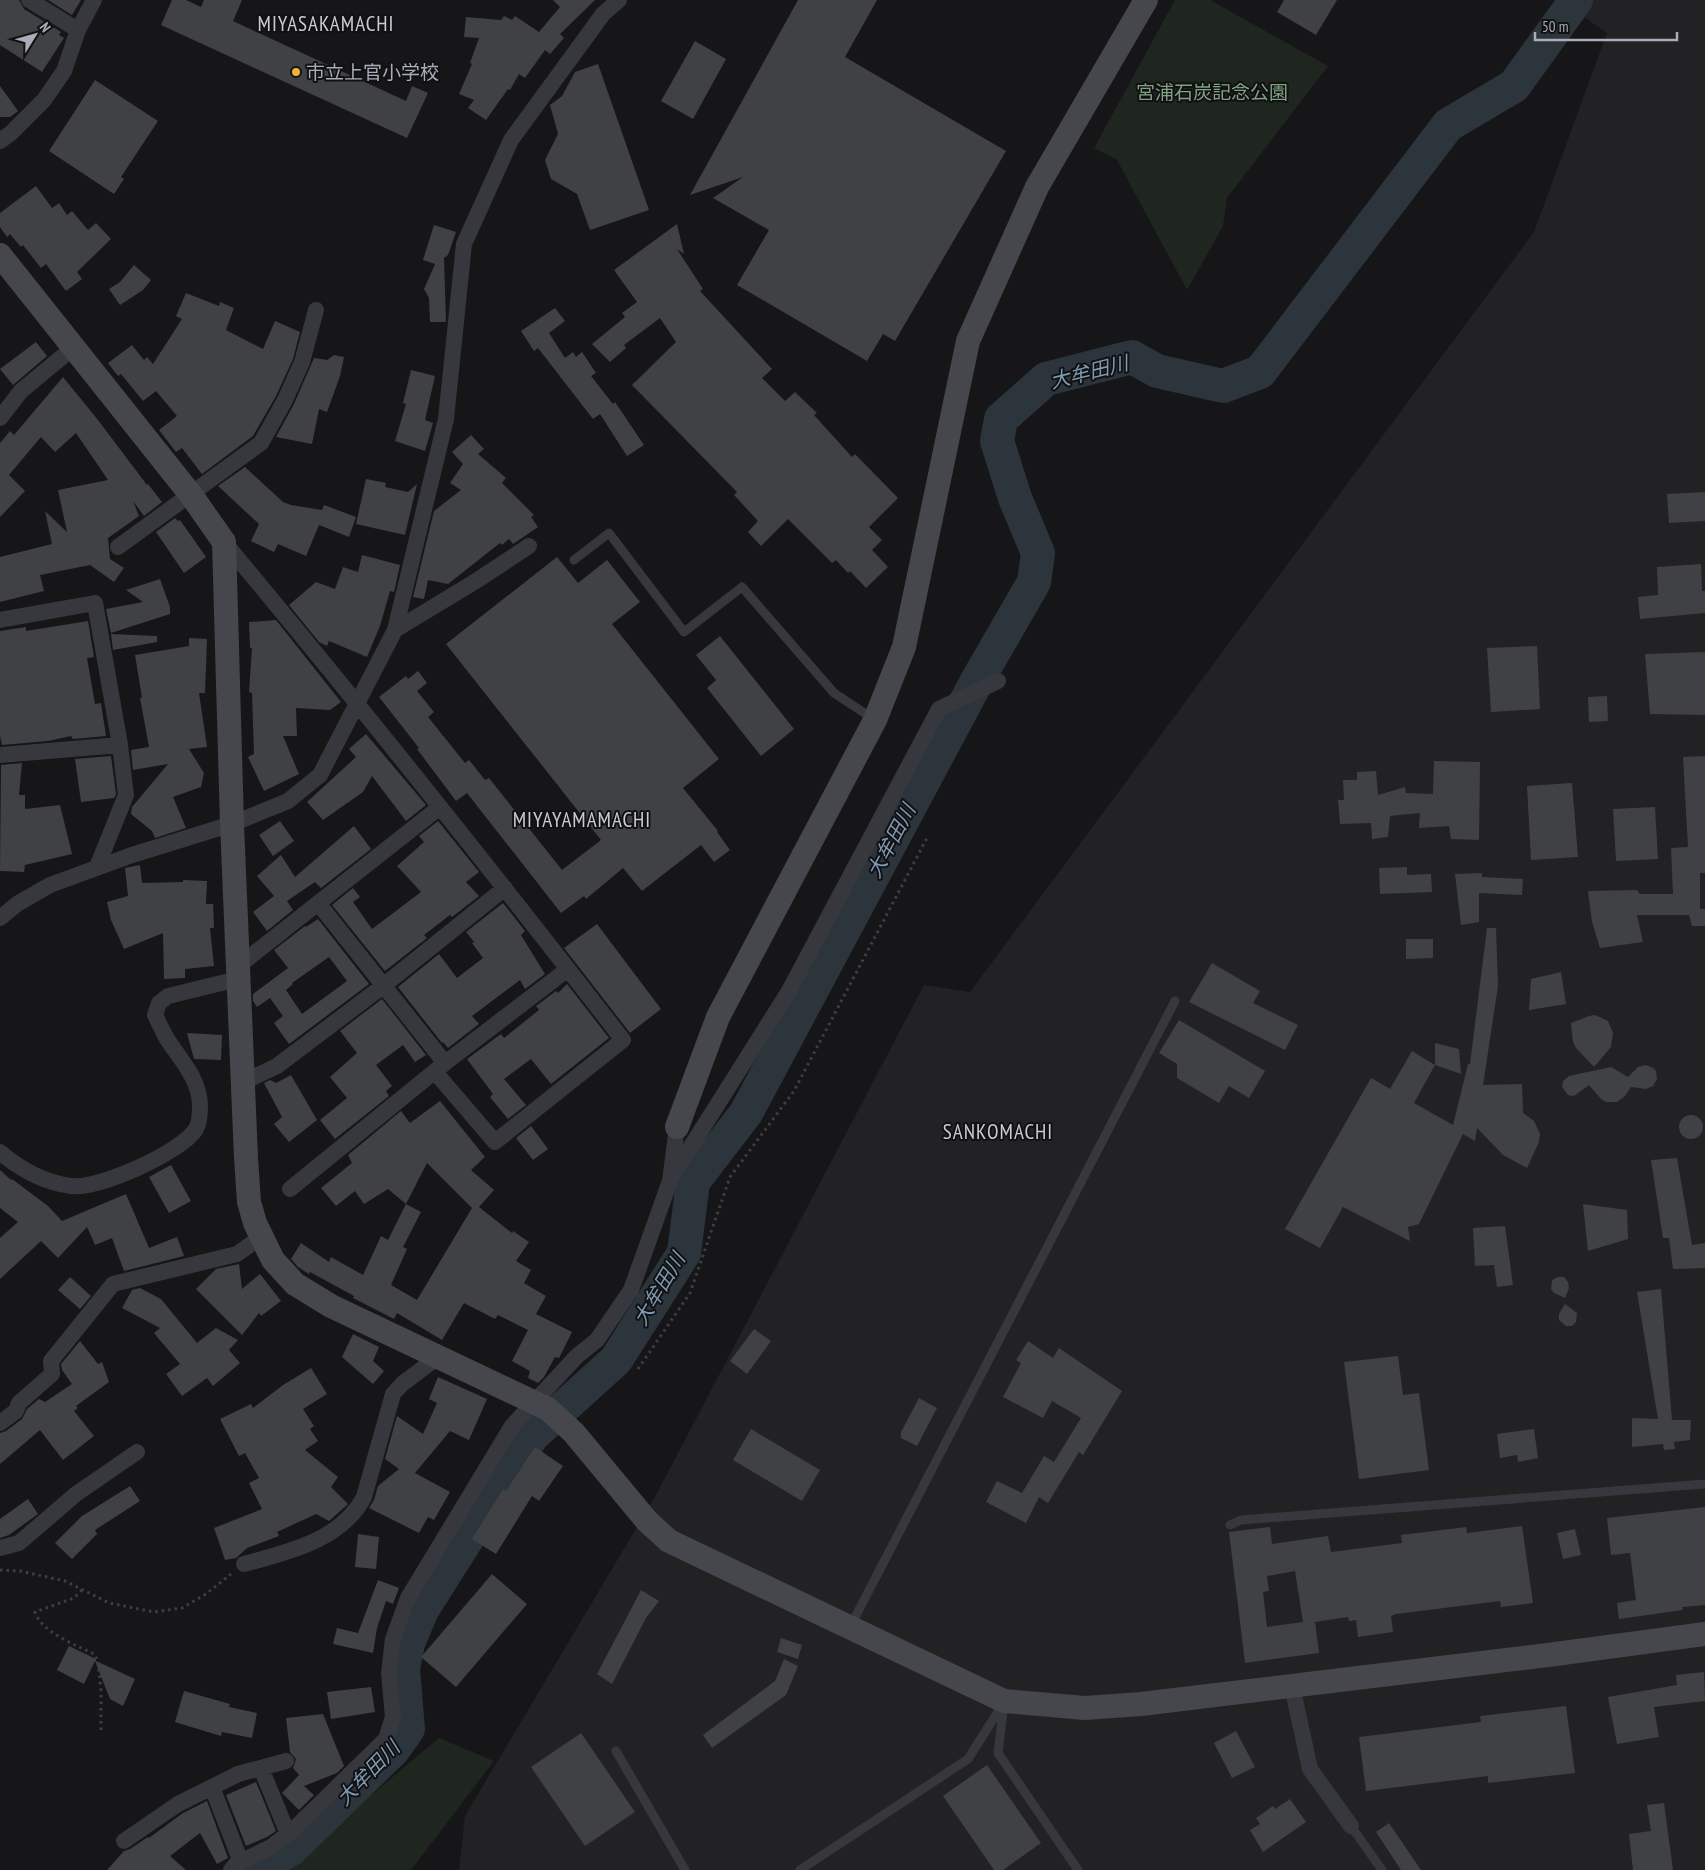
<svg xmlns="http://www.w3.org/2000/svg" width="1705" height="1870" font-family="'PT Sans Narrow','Noto Sans JP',sans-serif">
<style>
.built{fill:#222225}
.green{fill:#1e261f}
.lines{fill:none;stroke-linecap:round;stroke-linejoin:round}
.river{stroke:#2c353c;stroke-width:34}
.building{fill:#404145;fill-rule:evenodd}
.path{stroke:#3d3f44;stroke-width:3;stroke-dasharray:2.5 4;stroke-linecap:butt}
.lane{stroke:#37383d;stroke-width:9}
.street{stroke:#37383d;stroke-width:16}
.secondary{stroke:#45474d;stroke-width:24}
.poi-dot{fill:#f2b134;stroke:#111113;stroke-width:2}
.labels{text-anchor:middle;stroke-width:4;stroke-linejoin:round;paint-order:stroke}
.poi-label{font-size:19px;fill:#a8adb8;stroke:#111113;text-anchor:start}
.park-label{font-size:19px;fill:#7fa381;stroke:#111113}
.water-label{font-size:20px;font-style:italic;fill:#7f9bb3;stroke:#111113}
.quarter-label{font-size:21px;letter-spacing:1px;fill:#c9ccd4;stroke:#111113}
</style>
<rect width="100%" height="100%" fill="#161618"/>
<path class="built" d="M1589,0H1705V1870H459L465,1816L656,1495L924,985L970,992L1534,232L1607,33L1578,13Z"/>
<path class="green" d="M1175,0H1210L1328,66L1227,198L1223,226L1187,290L1117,160L1094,148Z
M439,1738L494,1761L411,1870H282Z"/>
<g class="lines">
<path class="river" d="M257,1870L291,1849L393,1750L408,1729L403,1669L408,1643L422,1610L532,1436L616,1360L684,1253L693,1182L746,1113L978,679L1034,582L1038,553L1015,498L997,441L1001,419L1046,379L1132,357L1157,371L1223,386L1260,372L1448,125L1514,86L1576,0"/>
</g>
<path class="building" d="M0,0H19L24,9L61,32L59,35L64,38L42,72L0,45Z
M48,0H81L72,15Z
M172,0H186L201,7L204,0H242L233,21L406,101L412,86L428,93L407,138L161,25Z
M553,0H595L560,34L564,38L550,54L545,50L525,78L519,74L510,90L508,89L486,120L468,108L474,100L459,94L472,64L470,63L479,38L464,37L466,17L501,20L504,16L512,20L515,16L539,32L560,7Z
M798,0H877L845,57L1006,151L895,341L883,334L867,361L737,285L769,230L713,198L743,177L690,195Z
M1284,0H1337L1316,35L1277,12Z
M695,41L726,59L693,119L661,101Z
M598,64L649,210L590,230L577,194L551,179L545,160L558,134L550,105L562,96L575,72Z
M95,80L158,121L121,177L124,179L114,194L49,151Z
M0,86L18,111L10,117H0Z
M36,186L52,208L59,203L67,215L72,211L88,230L96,223L111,239L77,272L82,279L66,291L46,264L41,268L23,245L21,247L10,234L7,237L0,227V213Z
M677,224L684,254L677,249L703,289L700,291L772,369L762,378L785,401L795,392L817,413L814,415L852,457L855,454L898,498L869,527L882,540L872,550L888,567L866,588L850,571L848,573L836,560L832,563L788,519L761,546L748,532L758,521L734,495L737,492L632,385L676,342L660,318L624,345L626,348L610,362L592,344L625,317L622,313L637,302L614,270Z
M434,225L456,232L448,255L444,258L446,322H430L429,298L424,289L435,264L423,260Z
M134,265L151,280L143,290L120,305L109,289L120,282Z
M186,293L219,306L220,302L234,308L226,330L263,349L275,321L300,332L293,359L276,396L253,436L202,474L182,448L176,452L159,430L177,416L156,391L143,401L121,374L118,376L108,363L132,345L144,360L147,357L153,364L182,319L176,316Z
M555,308L565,321L549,333L565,358L573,352L576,357L582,352L596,373L591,376L613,404L615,402L644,445L627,456L600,414L593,419L538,348L534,351L521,331Z
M36,342L47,356L13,385L0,369Z
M334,355L344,357L340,376L327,412L319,409L312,444L276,437L294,404L314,358L327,360Z
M411,370L435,376L425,420L433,423L425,451L395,441L406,404L403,403Z
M63,377L98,420L147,485L148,484L162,502L144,516L133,501L139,516L108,538L110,559L124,568L114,582L90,565L40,575L44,591L0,602V557L52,544L45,511L67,532L58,490L108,480L76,433L55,452L41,437L9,475L25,491L0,517V443L10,431L14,435Z
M471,435L484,449L478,454L506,478L502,483L534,515L531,517L538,527L513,544L509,539L502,545L500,543L448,584L428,580L424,599L413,597L434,511L461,490L450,483L463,464L452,452Z
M245,467L283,502L291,505L322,510L324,505L356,517L349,537L319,525L306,556L278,544L274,552L251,541L259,524L218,486Z
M366,479L386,483L385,487L408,492L417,484L405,535L356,524Z
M1705,492V521L1669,523L1667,494Z
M175,518L178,521L180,520L206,557L184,573L156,532Z
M362,555L400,565L394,592L390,591L380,626L367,657L329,641L327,646L319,642L289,605L316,582L335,589L343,567L358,572Z
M557,557L578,583L607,560L640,602L612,624L719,759L683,788L718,831L717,832L730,850L714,862L701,845L642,891L623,868L586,899L584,896L561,913L467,793L456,801L417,749L419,748L379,697L406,676L408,679L418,671L427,683L417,691L434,712L428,717L465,763L469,760L485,780L489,778L562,870L601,840L446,644Z
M1701,564L1702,591H1705V613L1640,619L1638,597L1658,595L1657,567Z
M160,579L170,607V614L111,633L106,609L143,602L126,590Z
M276,620L341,702L330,710L296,708L297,736H283L299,774L264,791L248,757L254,754L252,693L249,692L252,648H250L249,622Z
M88,621L94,657L87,658L95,704L101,703L106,736L73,739L71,736L48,741L2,745L0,736V631L26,627V631Z
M111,634L157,636V642L113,650Z
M720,636L794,729L761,756L707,688L716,680L696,655Z
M189,638L207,639L205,693H199L207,747L189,749L204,773L201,787L173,797L186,828L155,838L152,831L131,814L132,807L168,764L133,770L131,750L149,747L140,698H142L135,655L189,646Z
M1537,646L1540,709L1491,712L1487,648Z
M1705,652V715L1650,714L1645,654Z
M1607,696L1608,721L1589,722L1588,697Z
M366,734L426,805L406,821L372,776L363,792L323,820L307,802L356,757L349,749Z
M111,756L116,794L114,798L81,802L75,759Z
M1705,756V873H1700V909H1705V926H1692L1689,915H1637L1643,942L1600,948L1592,922L1588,891L1637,890L1640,894H1673L1671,848L1688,847L1683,757Z
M1434,761L1480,762L1479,840L1451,839L1449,826L1419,828L1420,813L1390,816L1388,837L1372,839L1371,823L1340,824L1338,800H1344L1343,780H1357V772L1376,771L1378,795L1405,787L1406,793L1433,794Z
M22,763L19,795H25V809L60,805L72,854L25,865L24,872L0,871L1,765Z
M1572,783L1578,857L1531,860L1527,786Z
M1655,807L1658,859L1616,861L1613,809Z
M280,821L294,841L273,856L259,835Z
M438,821L479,872L466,882L479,896L452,917L450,915L424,935L427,938L385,971L332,905L353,888L360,897L353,902L372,929L421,892L397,866L424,842L419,836Z
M354,826L371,849L321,888L315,882L287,901L293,910L267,931L253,912L274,896L257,876L281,855L295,877Z
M140,865L142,883L183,882V880L207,881L206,904H213L214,928H210L214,966L185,969V978L164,979L163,933L124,949L111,920L107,902L128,896L125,868Z
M1407,867V875L1431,874L1432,892L1380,894L1379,868Z
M1482,873V877L1523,879L1522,895L1479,893V922L1461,925L1455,874Z
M503,903L525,931L521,935L545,974L525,989L520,980L472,1016L479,1024L448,1048L443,1042L442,1043L398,987L439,954L457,978L483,958L472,943L474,942L466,932Z
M318,919L369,984L289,1044L274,1023L283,1016L270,998L257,1007L253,1001V994L288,968L274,950L305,926L306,927ZM329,957L347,981L302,1014L286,990L293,984L292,983Z
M597,924L661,1009L630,1033L564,948Z
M1487,928H1496L1498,986L1483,1085L1522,1084L1523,1113L1534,1121L1540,1134L1539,1142L1527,1168L1503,1155L1477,1128L1475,1141L1463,1134L1419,1224L1408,1227L1410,1241L1343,1207L1320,1248L1285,1229L1371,1078L1390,1089L1412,1051L1435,1065V1043L1459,1049L1461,1074L1435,1065L1414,1103L1453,1125L1468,1064H1470Z
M1406,939H1433V958L1406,959Z
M1212,963L1260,991L1253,1003L1298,1025L1285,1050L1189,1002Z
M1561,972L1566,1004L1529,1010L1531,979Z
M567,984L609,1038L551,1084L531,1059L504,1079L526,1105L508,1119L490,1097L493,1094L467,1059L501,1034L504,1038L539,1010L536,1006L556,991L558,993Z
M382,999L426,1055L415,1062L403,1045L376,1065L392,1086L386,1091L389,1096L335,1139L320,1120L347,1098L330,1077L357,1053L340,1031Z
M1595,1015L1608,1021L1613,1033L1611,1047L1594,1067L1576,1048L1573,1042L1571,1023L1589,1016Z
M1179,1020L1265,1071L1249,1098L1229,1086L1219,1103L1177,1078V1064L1159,1053Z
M187,1033L222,1035L221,1060L194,1059Z
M1646,1065L1653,1068L1656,1071L1657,1079L1653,1086L1646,1089L1631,1087L1625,1096L1617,1102H1606L1601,1099L1589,1085L1574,1096L1568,1095L1562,1087L1563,1081L1569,1076L1611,1067L1628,1077L1638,1067Z
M291,1075L317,1120L289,1142L274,1124L282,1117L264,1083L270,1080L276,1083Z
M440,1101L485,1157L471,1170L494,1190L479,1207L512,1233L513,1231L529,1242L516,1261L531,1270L524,1283L546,1296L536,1314L572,1332L559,1358L555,1357L544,1377L538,1383L528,1378L530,1371L512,1361L528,1330L498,1315L495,1319L464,1303L442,1340L397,1313L394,1319L353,1298L354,1296L310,1272L309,1274L298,1267L291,1259L301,1243L329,1262L331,1257L363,1275L381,1236L388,1240L406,1204L388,1189L364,1204L355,1191L336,1206L321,1188L352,1163L348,1155L401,1111L410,1123ZM427,1163L472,1208L417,1300L391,1285L407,1249L403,1247L421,1212L406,1204Z
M1679 1127a12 12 0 1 1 24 0a12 12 0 1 1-24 0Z
M531,1126L548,1149L533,1160L516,1138Z
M1677,1158L1692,1245L1705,1243V1268L1673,1269L1669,1238H1663L1651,1160Z
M171,1165L191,1201L169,1213L149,1177Z
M0,1170L11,1180L12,1179L48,1206L62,1221L126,1194L149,1248L177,1237L184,1256L124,1271L112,1238L95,1245L87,1227L58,1258L41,1241L0,1279V1238L18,1222L0,1208Z
M1583,1204L1627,1210L1628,1239L1588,1251Z
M1505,1226L1513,1285L1497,1287L1494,1265L1475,1266L1473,1228Z
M239,1264L242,1289L260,1274L281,1301L261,1316L259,1313L242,1335L196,1289L216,1269Z
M70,1277L91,1296L80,1309L58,1290Z
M1558,1277H1564L1568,1282L1569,1288L1565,1298L1554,1293L1551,1289L1552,1280Z
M140,1288L161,1299L197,1343L216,1328L238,1340L229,1350L240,1363L213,1386L207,1378L182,1396L166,1374L180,1364L154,1333L160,1328L122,1308L132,1290Z
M1661,1289L1672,1420H1691L1690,1440L1674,1442L1675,1449L1664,1450L1663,1444L1632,1447V1418L1658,1419L1637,1292Z
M1565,1304L1577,1313L1576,1322L1572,1326H1566L1559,1320V1314Z
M754,1329L771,1341L747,1374L730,1361Z
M353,1334L379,1347L373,1361L384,1371L373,1384L342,1357Z
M80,1341L98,1364L102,1362L109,1382L76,1406L78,1408L74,1411L94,1436L63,1460L40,1430L0,1464V1433L6,1431L22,1419L27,1409L39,1399L45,1402L72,1384L62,1370L61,1364Z
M1028,1341L1053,1358L1059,1348L1122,1391L1083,1455L1079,1452L1048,1503L1039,1497L1026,1523L986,1502L997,1481L1022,1493L1044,1456L1054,1462L1081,1418L1052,1401L1043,1418L1003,1397L1021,1363L1016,1360Z
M1398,1356L1403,1395L1419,1393L1429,1470L1359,1479L1344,1362Z
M311,1368L327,1394L303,1409L314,1426L310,1429L318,1441L305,1450L338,1477L331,1487L348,1504L329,1521L316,1514L277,1532L279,1536L247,1548L236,1558L225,1560L214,1528L262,1509L249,1483L259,1478L245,1453L239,1456L220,1419L251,1404L253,1408L283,1385Z
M438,1377L487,1399L469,1440L450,1431L415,1473L450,1492L434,1520L428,1517L419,1533L369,1508L374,1500L378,1486L399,1469L385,1459L397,1416L423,1434L437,1403L429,1399Z
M919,1398L937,1408L917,1446L901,1438V1432Z
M751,1429L820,1470L802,1501L733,1460Z
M1534,1429L1538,1458L1518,1462L1517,1455L1500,1458L1497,1434Z
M535,1447L563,1466L539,1501L532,1496L496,1554L472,1539L503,1489L506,1491Z
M130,1486L140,1501L95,1530L97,1534L72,1559L55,1543L82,1516Z
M28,1499L38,1514L9,1535L0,1538V1519Z
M1705,1507V1605L1682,1607L1683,1610L1619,1619L1617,1603L1636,1600L1630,1553L1611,1555L1607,1518Z
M1522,1526L1533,1603L1501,1607L1500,1601L1396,1614L1391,1616L1393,1632L1358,1637L1356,1620L1349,1621L1348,1617L1315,1622L1319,1653L1245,1663L1229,1532L1270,1527L1272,1544L1328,1536L1331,1552L1402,1543L1401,1535L1466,1527L1467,1533ZM1295,1571L1303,1622L1267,1627L1263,1592L1269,1591L1267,1576Z
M1575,1529L1581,1555L1563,1559L1557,1533Z
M358,1534L379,1537L376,1569L355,1567Z
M492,1574L527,1604L456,1687L421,1657Z
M378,1580L399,1588L393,1604L386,1601L377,1628L373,1653L333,1644L337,1628L358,1633Z
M641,1590L659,1601L646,1618L612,1684L597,1674Z
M781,1638L802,1645L798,1659L777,1652Z
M69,1646L96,1659V1661L135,1679L123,1706L110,1699L95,1661L84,1684L57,1670Z
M784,1659L798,1666L786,1695L712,1748L703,1735L775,1681Z
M1704,1672L1705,1701L1654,1707L1659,1737L1617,1744L1608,1697L1677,1685L1676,1675Z
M371,1687L375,1712L331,1719L327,1692Z
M184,1691L230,1704L229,1707L257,1713L252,1738L222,1732L221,1736L175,1722Z
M1566,1706L1575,1773L1488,1783V1776L1366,1791L1359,1737L1481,1722L1480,1716Z
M323,1714L344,1766L337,1773L304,1786L314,1795L299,1810L282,1793L299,1775L293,1768L296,1759L290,1752L286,1718Z
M1236,1731L1255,1767L1232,1778L1214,1743Z
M581,1733L635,1812L585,1846L531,1767Z
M987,1765L1041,1843L1003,1870H994L943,1796Z
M256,1782L276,1831L267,1837L246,1846L226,1795Z
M1290,1799L1306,1822L1263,1852L1250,1830L1260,1824L1256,1818L1273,1806L1275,1809Z
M207,1801L228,1858L217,1864L200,1833L170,1856L186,1870H107L124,1851L130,1849L148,1837L149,1838L183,1813Z
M1664,1803L1673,1870H1633L1629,1834L1651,1831L1647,1805Z
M1389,1823L1421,1870H1401L1376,1832Z"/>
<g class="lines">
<path class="path" d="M638,1369L690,1293L730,1177L794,1091L928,836
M0,1570L20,1571L65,1581L109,1603L154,1612L182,1608L206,1594L231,1574
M82,1590L74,1598L35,1612C41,1632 76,1645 94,1654L98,1661L101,1691V1733"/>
<path class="lane" d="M574,560L609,533L684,632L742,587L834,693L875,720
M1230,1525L1241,1520L1705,1484
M850,1627L1175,1001
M1004,1704L998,1753L1078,1870
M616,1751L685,1870
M1351,1826L1382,1870
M800,1870L968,1759L1004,1702"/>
<path class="street" d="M29,0L78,30
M0,141L11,133L44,100L64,71L78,30L94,0
M0,418L21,391L74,347
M224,542C361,706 493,872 623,1040L495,1142L435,1072
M118,547L261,443L285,400L302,362L316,310
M0,620L95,603L120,745L126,795L97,867
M395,630L476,581L529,546
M0,755L120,745
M318,903L445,1063
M0,918L17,904L50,885L132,855L232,824L288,801L320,775L395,630L446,419L464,244L511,140L603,14L619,0
M237,967L440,807
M243,1082L277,1066L383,986L505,888
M0,1152C21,1170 43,1182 71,1186C98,1190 182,1152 196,1129C199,1124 200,1112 200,1106C200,1080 181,1060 167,1039C163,1032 159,1023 155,1015L159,1003L168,996L238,979
M673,1175L789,991L939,709L998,681
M290,1189L445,1063L568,969
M0,1423L16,1411L19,1403L52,1374L51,1361L113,1284L237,1254L261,1237
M0,1548L19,1543L76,1494L137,1452
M244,1564C288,1552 342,1540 364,1497L393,1394L402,1384L438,1357
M1292,1686L1310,1769L1351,1826
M261,1768L288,1834
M212,1787L241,1862
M124,1841L178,1804L238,1774L286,1761
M231,1870L236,1864L271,1847L293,1830L386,1739L393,1717L389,1673L393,1639L408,1598L512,1426L577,1356L597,1340L631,1290L670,1181L677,1127"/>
<path class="secondary" d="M0,255L191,495L224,542L232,824L246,1158L249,1202L255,1223L273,1260L295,1284L331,1306L548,1409L574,1433L647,1521L669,1541L1004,1701L1085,1708L1141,1704L1548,1655L1705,1634
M677,1127L718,1017L875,720L904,647L968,341L1037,187L1146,0"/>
</g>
<circle class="poi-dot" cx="296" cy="72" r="5"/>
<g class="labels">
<g class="poi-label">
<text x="306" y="79">市立上官小学校</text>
</g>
<g class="park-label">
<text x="1212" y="99">宮浦石炭記念公園</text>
</g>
<g class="water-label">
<text transform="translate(1089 372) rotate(-14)" y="7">大牟田川</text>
<text transform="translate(891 841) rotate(-62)" y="7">大牟田川</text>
<text transform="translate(659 1289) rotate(-59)" y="7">大牟田川</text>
<text transform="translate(368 1773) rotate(-46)" y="7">大牟田川</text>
</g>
<g class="quarter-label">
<text x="326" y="31">MIYASAKAMACHI</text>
<text x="582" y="827">MIYAYAMAMACHI</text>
<text x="998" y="1139">SANKOMACHI</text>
</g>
</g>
<g transform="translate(35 35) rotate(53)" stroke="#111113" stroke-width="4" paint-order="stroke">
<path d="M0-4L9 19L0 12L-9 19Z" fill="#a8adb8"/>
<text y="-8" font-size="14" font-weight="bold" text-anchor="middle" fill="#a8adb8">N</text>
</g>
<path d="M1535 32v8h142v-8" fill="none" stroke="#a8adb8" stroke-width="2.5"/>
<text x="1542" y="32" font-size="15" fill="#a8adb8" stroke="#111113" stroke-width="4" paint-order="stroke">50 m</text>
</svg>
